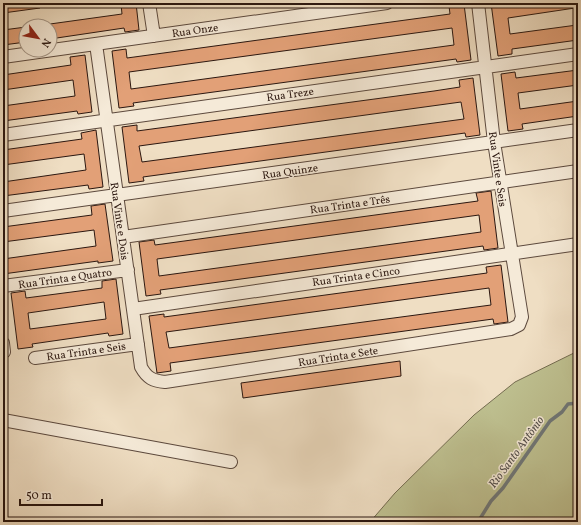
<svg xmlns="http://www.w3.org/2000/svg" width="581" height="525" font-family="Vollkorn,serif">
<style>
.green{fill:#bec090;stroke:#746c50}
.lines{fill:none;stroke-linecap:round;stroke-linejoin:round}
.stream{stroke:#717878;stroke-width:3.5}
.building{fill:#e2a077;stroke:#2b1710;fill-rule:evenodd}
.minor-casing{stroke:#5c493d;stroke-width:14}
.minor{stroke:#f5ead8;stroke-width:12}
.labels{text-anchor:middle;stroke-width:3;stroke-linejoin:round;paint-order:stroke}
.street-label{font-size:11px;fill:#2b1710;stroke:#f5ead8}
.water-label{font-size:12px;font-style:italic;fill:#54504d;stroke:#f5ead8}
</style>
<rect width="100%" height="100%" fill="#efdec3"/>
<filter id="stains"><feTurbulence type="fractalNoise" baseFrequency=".005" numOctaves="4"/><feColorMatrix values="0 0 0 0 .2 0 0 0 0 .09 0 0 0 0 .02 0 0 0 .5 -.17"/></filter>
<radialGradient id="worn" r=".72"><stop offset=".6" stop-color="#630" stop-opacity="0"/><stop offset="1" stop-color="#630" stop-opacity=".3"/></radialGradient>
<path class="green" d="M578,351V522H370L395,493L474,415L515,382Z"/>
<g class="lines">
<path class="stream" d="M478,522L491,501L503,488L550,421L562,412L568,404L578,403"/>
</g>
<path class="building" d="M3,3H40V8L3,13Z
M136,3L139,30L125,32L124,28L50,39V24L122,14L121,4Z
M491,3H575V8L508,18L510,34L577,25L578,40L512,49V54L498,56Z
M464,4L471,60L457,62L456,59L412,65L133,103L134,106L119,108L112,51L126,49L127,58L266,39L450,14L449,6ZM452,28L454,45L131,89L129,72Z
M26,27V42L3,45V30Z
M85,55L92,112L78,114L77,111L3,121V106L75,96L73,80L3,90V75L71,65L70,57Z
M578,70V85L518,93L520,109L578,101V116L522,124L523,129L508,131L501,74L515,72L516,78Z
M473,78L480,135L466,137L465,133L143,177L144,181L129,183L122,127L137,125V131L434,91L460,87L459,80ZM461,102L464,119L142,162L139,146Z
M96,130L103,187L89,189L88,185L3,196V182L86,170L84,154L3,165V150L82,139L81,133Z
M491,191L498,248L484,250L483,246L175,288L160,290L161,294L146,296L139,242L154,240L155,245L478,201L476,193ZM479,215L481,232L159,276L157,259Z
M105,204L113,261L98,263V261L3,274V259L96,246L94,230L3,242V227L92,215L91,206Z
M501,265L508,322L494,324L493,319L170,363L171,371L157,373L149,316L164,314V317L487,273L486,267ZM489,288L491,305L169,348L166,332Z
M116,279L123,334L109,336L108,333L32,344L33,347L18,349L11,293L25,291L26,298L102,288V281ZM104,302L106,319L30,329L28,313Z
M400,361L401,376L243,398L241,383Z"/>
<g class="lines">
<g class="minor-casing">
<path id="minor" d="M149,3L154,36
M96,44L141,367C147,378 153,381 165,382L511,329L519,325L522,317L494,142L478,3
M3,57L387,3
M3,135L578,54
M3,211L578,130
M123,237L578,171
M3,286L128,270
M133,309L578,244
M3,343L4,352
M35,358L138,344
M3,420L231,462"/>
</g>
<use href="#minor" class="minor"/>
</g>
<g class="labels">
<g class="street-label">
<text transform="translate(195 30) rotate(-8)" y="4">Rua Onze</text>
<text transform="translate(290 94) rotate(-8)" y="4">Rua Treze</text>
<text transform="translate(498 169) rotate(82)" y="4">Rua Vinte e Seis</text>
<text transform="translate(290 171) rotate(-8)" y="4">Rua Quinze</text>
<text transform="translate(350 204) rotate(-8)" y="4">Rua Trinta e Três</text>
<text transform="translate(120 221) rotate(82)" y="4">Rua Vinte e Dois</text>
<text transform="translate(356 276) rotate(-8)" y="4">Rua Trinta e Cinco</text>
<text transform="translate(65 278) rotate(-8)" y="4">Rua Trinta e Quatro</text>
<text transform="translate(86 351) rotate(-8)" y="4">Rua Trinta e Seis</text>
<text transform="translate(338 356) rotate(-9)" y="4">Rua Trinta e Sete</text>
</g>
<g class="water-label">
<text transform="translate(516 452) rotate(-54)" y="4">Rio Santo Antônio</text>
</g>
</g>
<rect width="581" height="525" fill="none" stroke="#efdec3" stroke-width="16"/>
<rect x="4" y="4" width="573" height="517" fill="none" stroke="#2b1710" stroke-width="2"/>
<rect x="8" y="8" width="565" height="509" fill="none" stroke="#2b1710"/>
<g transform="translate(38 38) rotate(122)"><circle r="19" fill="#f5ead8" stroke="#a49688"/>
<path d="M0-3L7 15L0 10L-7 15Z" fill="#8f2418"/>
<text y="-6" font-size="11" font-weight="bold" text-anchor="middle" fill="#2b1710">N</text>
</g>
<path d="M20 499v6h82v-6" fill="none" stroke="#2b1710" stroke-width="2"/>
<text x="26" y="499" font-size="12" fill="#2b1710" stroke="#f5ead8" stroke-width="3" paint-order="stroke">50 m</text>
<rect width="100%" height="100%" filter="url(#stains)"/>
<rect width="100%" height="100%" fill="url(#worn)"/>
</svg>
